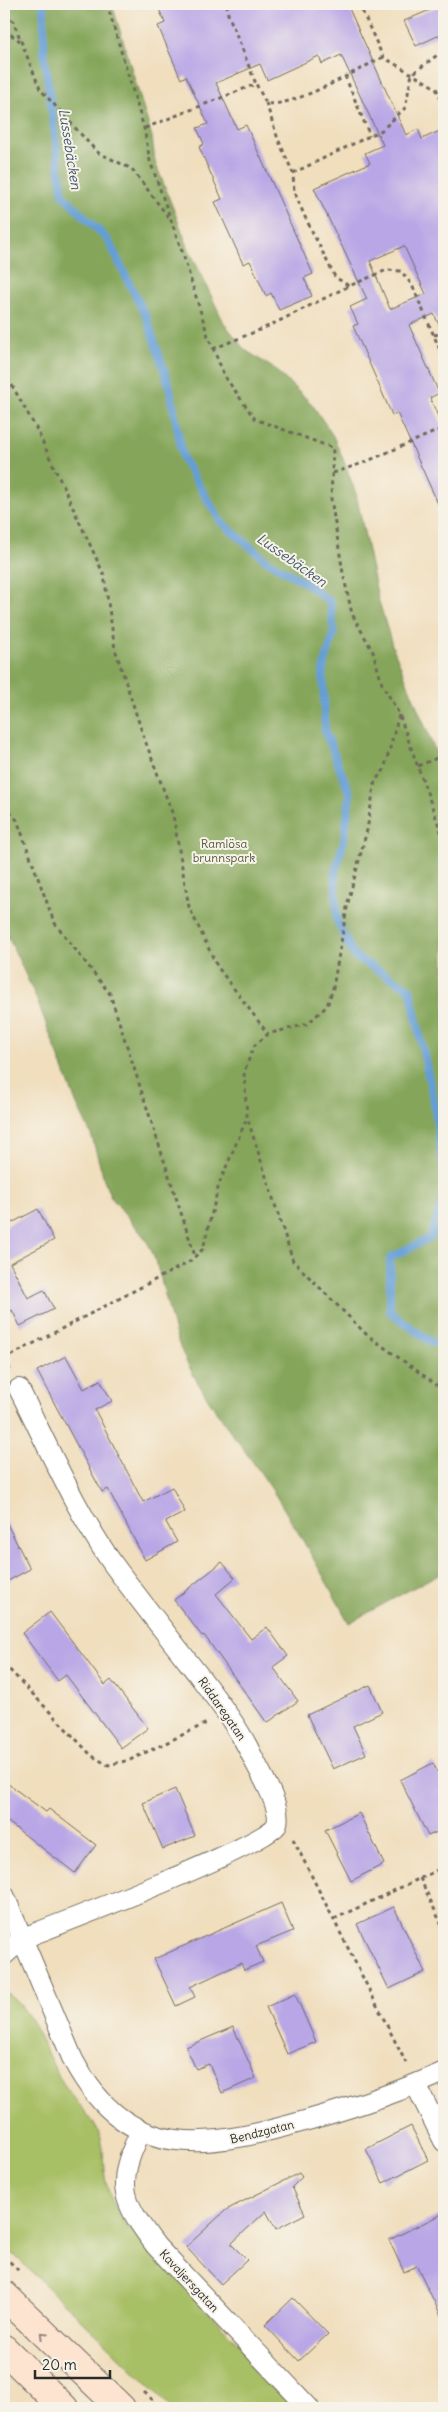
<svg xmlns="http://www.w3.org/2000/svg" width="448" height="2412" font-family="Delius,sans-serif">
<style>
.green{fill:#a7bf65;stroke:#697548}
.forest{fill:#85a65a;stroke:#586842}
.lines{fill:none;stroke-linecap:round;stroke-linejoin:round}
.stream{stroke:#659ed4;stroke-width:8}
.building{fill:#b8a6e6;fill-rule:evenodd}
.street-casing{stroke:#706a5e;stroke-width:22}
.secondary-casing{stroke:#706a5e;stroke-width:30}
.path{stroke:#706a5e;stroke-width:3;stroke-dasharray:4 4;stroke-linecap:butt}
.street{stroke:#fff;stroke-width:20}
.secondary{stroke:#fde4d1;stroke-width:28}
.oneway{stroke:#94887e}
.labels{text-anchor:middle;stroke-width:4;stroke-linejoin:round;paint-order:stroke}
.park-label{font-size:12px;fill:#50573c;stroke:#f7f3e8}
.street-label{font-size:12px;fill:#2b2b2b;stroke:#f7f3e8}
.water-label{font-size:14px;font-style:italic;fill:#42596f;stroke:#f7f3e8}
</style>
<rect width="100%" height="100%" fill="#f7f3e8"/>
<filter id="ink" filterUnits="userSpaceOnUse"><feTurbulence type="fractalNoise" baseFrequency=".02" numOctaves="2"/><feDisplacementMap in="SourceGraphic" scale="10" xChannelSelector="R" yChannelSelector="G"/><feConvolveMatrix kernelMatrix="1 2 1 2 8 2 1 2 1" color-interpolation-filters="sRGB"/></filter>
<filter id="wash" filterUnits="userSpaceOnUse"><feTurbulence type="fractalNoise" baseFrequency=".0096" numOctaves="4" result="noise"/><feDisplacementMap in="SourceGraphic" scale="20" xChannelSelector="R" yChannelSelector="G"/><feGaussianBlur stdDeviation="1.12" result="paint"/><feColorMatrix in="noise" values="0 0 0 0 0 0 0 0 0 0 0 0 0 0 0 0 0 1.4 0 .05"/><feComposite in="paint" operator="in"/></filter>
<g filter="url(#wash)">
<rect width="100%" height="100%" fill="#f0debd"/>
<path class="green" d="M4,1991C37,2012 43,2053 63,2083C75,2102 94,2117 101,2139C104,2149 103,2160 104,2170C106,2190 114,2206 124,2223L300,2408H172L4,2245Z"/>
<path class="forest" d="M4,4H112L152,137L155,162L188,247L224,323L245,350L273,368L312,404L333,436L343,459L356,494L378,598L392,645L444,773V1571L349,1623C324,1577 299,1532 271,1488C243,1446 209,1407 186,1361C169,1326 166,1286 151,1249L145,1238L111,1197L106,1186L91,1134L77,1105L35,995L4,928Z"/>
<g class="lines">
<path class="stream" d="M42,4L44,7V53L63,195L108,240L147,319L170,388L183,459L221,522L266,560L307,584L330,602L334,632L323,670L325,731L350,794L344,840L335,872L337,921L354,956L410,989L434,1103L444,1173
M444,1194L431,1237L390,1258V1312L431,1342L444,1344"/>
</g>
<g id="blocks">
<path class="building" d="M157,4H347L406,135L418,129L422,139L444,129V336L434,314L409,325L439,393L430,398L444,430V517L397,413L392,415L353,326L358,324L350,307L367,299L314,188L370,163L365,153L383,145L341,55L322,64L319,56L267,80L260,64L216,83L237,129L246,125L313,274L304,278L312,296L279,310L271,293L266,296L250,261L243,264L215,202L222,199L199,147L204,144L197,128L208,124L186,76L181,79L158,26L165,23ZM404,246L426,294L390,309L370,261Z
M444,4V33L416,46L404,21Z
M38,1209L54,1240L10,1263L28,1298L44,1290L54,1309L20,1326L12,1310L4,1315V1227Z
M66,1356L84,1389L100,1380L112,1401L95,1410L143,1502L172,1487L185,1512L166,1522L177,1542L145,1560L108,1489L102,1492L37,1371Z
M4,1518L30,1569L4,1583Z
M222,1562L235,1578L216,1594L251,1639L267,1627L288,1656L273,1667L298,1701L267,1723L204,1635L202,1636L174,1600Z
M50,1612L105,1685L111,1680L148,1728L121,1748L66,1675L58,1681L22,1633Z
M370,1685L382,1712L353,1726L366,1754L333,1769L307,1715Z
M433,1763L444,1786V1829L428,1836L400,1780Z
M4,1781L46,1812L49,1809L96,1845L75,1873L4,1819Z
M175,1789L195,1836L163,1849L143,1803Z
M359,1813L384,1864L351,1881L325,1830Z
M281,1903L293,1931L256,1946L263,1962L244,1970L241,1963L190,1987L195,1997L176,2006L154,1959Z
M394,1907L425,1972L389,1989L357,1924Z
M295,1994L316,2042L287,2054L266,2007Z
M233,2027L256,2078L222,2093L209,2064L196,2069L186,2047Z
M411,2126L428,2160L383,2183L366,2149Z
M299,2173L302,2177L292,2187L305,2214L276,2229L266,2211L231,2244L247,2260L221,2284L186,2247L226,2210Z
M444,2213V2322L417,2266L404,2272L389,2240Z
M293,2298L328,2334L299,2361L265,2325Z"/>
</g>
</g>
<g filter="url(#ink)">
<use href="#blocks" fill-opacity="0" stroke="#706a5e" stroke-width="1"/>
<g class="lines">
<g class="street-casing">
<path id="street" d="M4,1895L73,2060C129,2165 210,2148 308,2120C354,2107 400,2092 444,2072
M4,1955L23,1938C57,1925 267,1845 276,1826C284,1811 261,1774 254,1760C240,1729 220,1704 200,1677C171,1640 141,1602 113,1564C75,1510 49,1448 19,1389
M416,2085L444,2141
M141,2131C115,2184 121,2200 156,2246L309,2408"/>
</g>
<g class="secondary-casing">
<path id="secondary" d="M4,2295L121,2408
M4,2349L64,2408"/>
</g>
<path class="path" d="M107,4L144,128L150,161L182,251L208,336L225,377L255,419L333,448L331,499L343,573L352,614L373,652L382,684L399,714L444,840
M227,4L228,14L256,84
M359,4L383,57L436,88L444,107
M4,15L13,21L40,89L97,152L132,169L169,218
M4,30L20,41
M345,76L370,136
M266,103L278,139L293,173L294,191L305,217L335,277L349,286L387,270L401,271L412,285L444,359
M145,128L256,84L266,103C289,110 359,69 383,57
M293,173L382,130L405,108L412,74L444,50
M434,335L444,333
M213,349L269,326L349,286
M4,371L37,430L104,575L115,649L143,735L173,815L189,907L217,966L268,1034
M333,473L363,463L444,428
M399,715L384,770L375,781L367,830L348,902L333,988L327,1006L307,1024L268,1034L254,1046L244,1072L247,1117L293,1261L367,1335L444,1390
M418,766L444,755
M4,806L17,820L54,922L110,994L195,1256
M4,1359L189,1262L203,1249L219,1184L247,1118
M4,1359L10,1371
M4,1664L92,1756L108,1765L130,1760L207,1723
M293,1839L406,2063
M420,1878L444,1930
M334,1919L444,1867
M4,2256L21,2273
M144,2392L162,2408"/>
<use href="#street" class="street"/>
<use href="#secondary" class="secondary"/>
</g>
<defs><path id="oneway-chevron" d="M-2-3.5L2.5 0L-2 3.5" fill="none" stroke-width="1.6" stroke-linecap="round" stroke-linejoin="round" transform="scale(1.25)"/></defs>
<use class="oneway" href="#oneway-chevron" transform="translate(43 2335) rotate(-136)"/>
</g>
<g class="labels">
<g class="park-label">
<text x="224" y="848">Ramlösa<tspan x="224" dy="14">brunnspark</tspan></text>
</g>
<g class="street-label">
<text transform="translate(222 1709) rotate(55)" y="4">Riddaregatan</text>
<text transform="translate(262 2132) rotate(-14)" y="4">Bendzgatan</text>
<text transform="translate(189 2281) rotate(47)" y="4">Kavaljersgatan</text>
</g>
<g class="water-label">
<text transform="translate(70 149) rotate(81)" y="5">Lussebäcken</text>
<text transform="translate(292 560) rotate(35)" y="5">Lussebäcken</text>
</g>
</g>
<rect width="448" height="2412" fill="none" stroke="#f7f3e8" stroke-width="20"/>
<path d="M35 2370v8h75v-8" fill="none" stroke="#2b2b2b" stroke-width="2.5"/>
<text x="42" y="2370" font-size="15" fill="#2b2b2b" stroke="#f7f3e8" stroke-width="4" paint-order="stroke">20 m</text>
</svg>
